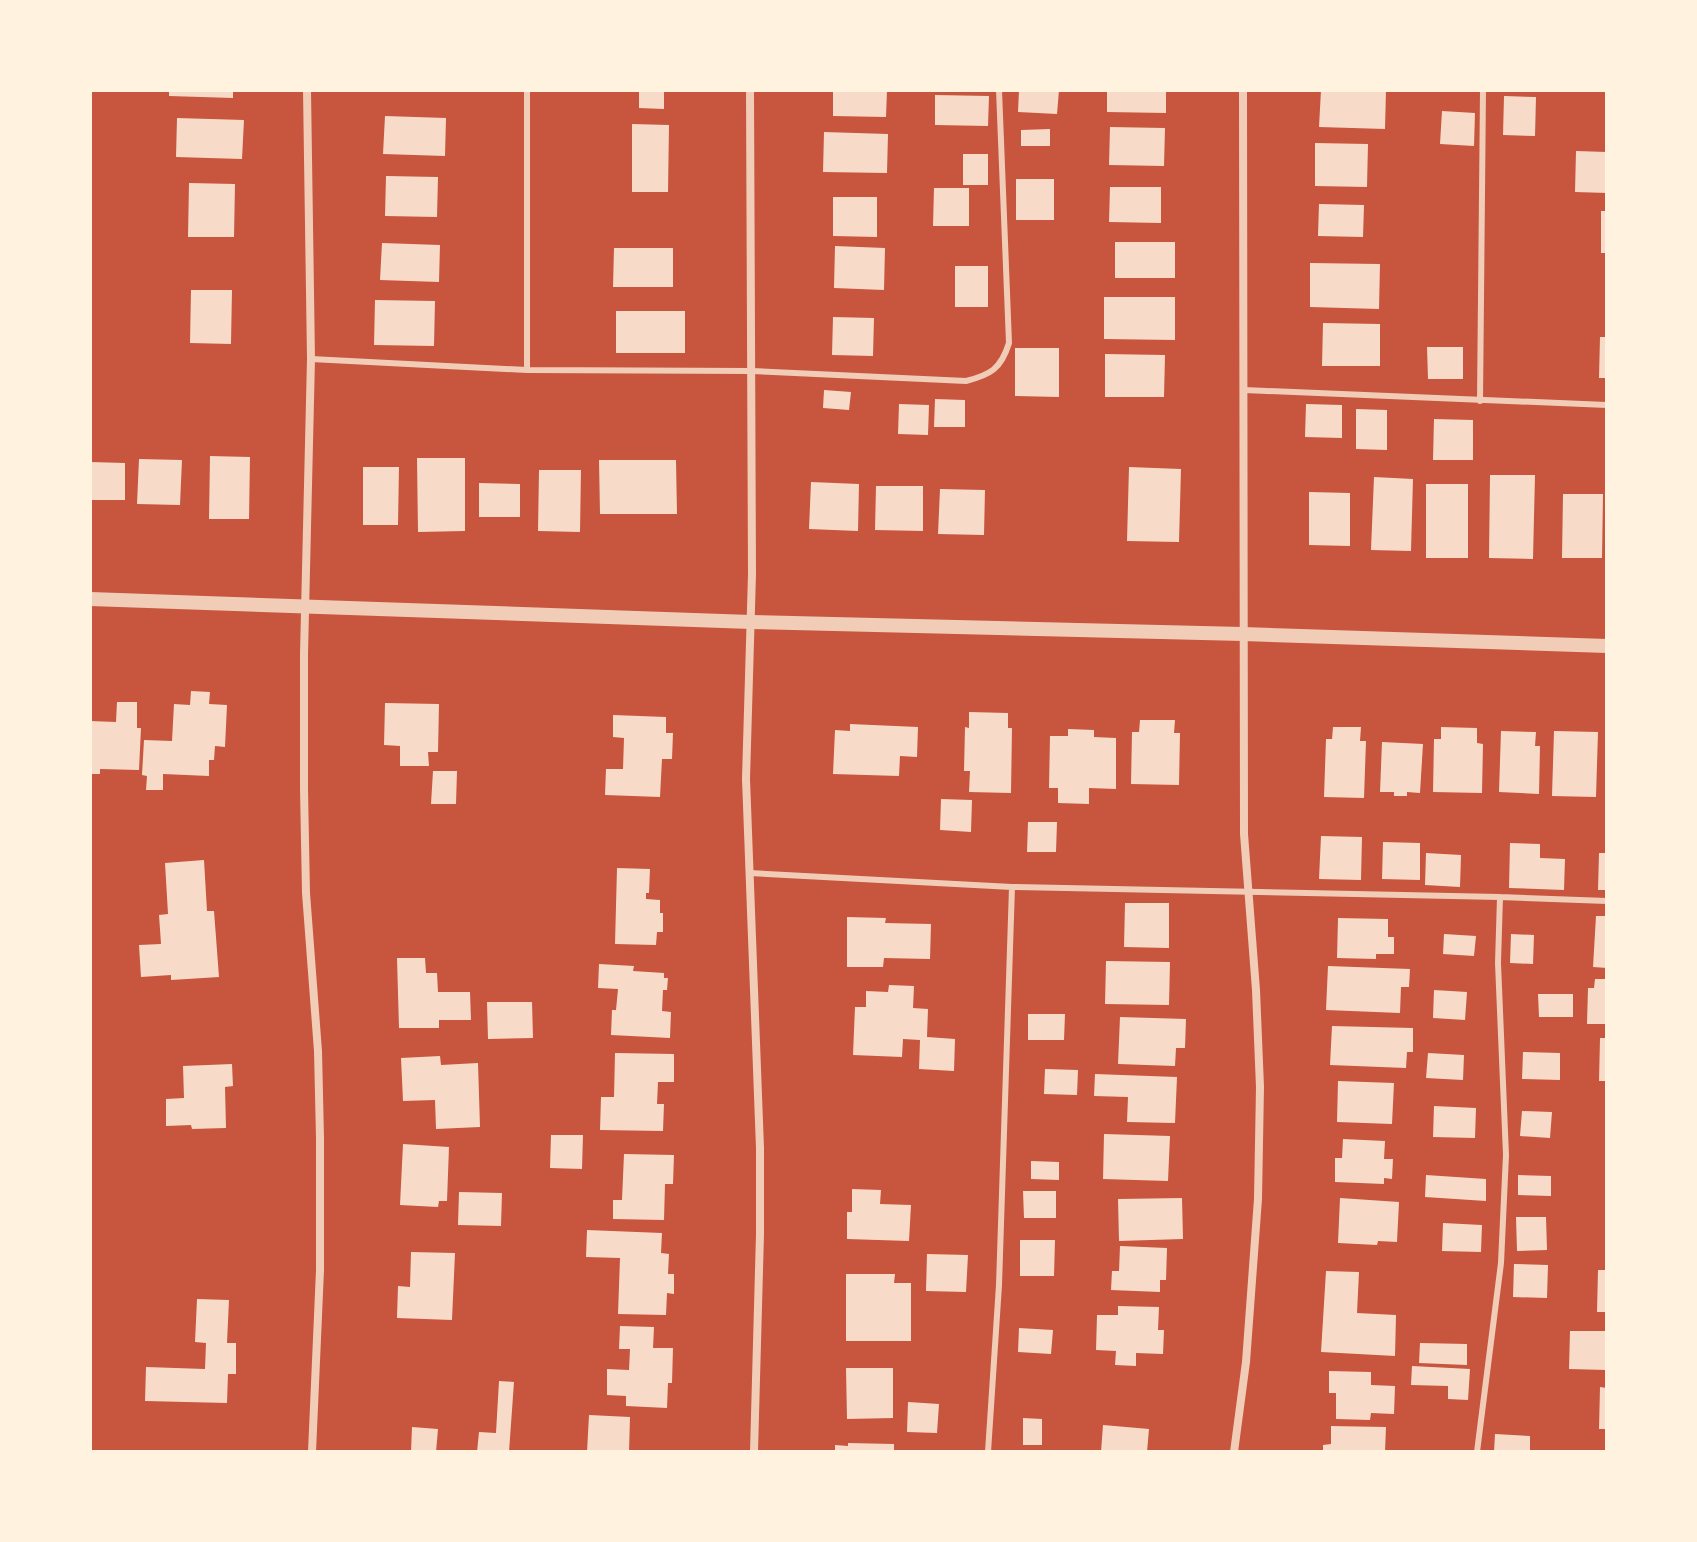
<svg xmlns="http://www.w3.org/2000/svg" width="1697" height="1542" font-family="Merriweather,serif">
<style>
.building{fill:#f7dbc8}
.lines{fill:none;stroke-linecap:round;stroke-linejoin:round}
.service{stroke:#f1ccb7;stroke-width:6}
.minor{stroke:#f1ccb7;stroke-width:8}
.tertiary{stroke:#f1ccb7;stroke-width:14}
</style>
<rect width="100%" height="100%" fill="#c8553d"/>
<path class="building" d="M169,90H233V98L169,96Z
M639,90H664V109L639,108Z
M833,90H887L886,117L833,116Z
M1019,90H1059L1057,114L1018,112Z
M1107,90H1166V113L1107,112Z
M1321,90H1386L1385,129L1319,127Z
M935,95L989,96L988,126L935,125Z
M1504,96L1536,97L1535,136L1503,135Z
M1442,111L1475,113L1474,146L1440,144Z
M385,116L446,118L445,156L383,154Z
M177,118L244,120L242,159L176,157Z
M632,124L669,125L668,192H632Z
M1110,127L1165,128L1164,166L1109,165Z
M1050,129V146H1021V130Z
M824,132L888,134L887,173L823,172Z
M1315,143L1368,144L1367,187L1315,186Z
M1576,151L1607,152V193L1575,192Z
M963,154H988V185H963Z
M386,176L438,177L437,217L385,216Z
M1016,179H1054V220H1016Z
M189,183L235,184L234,237H188Z
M1110,187H1161V223L1109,222Z
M934,188H969V226H933Z
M833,197H877V237L833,236Z
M1319,204L1364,205L1363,237L1318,236Z
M1601,211H1607V253H1601Z
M1115,242H1175V278H1115Z
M382,243L440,245L439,282L380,280Z
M835,246L885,248L884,290L834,288Z
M614,248H673V287H613Z
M1310,263L1380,264L1379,309L1310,307Z
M955,266H988V307H955Z
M191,290H232L231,344L190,343Z
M1104,297H1175V340L1104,339Z
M375,300L435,301L434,346L374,345Z
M616,311H685V353H616Z
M833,317L874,318L873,356L832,355Z
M1323,323L1380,324V366H1322Z
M1600,337H1607V378H1599Z
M1427,347H1463V379H1428Z
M1015,348H1059V397L1015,396Z
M1105,354L1165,355L1164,397H1105Z
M824,390L851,392L849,410L823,408Z
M935,399L965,400V427H934Z
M899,404L929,405L928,435L898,434Z
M1306,404L1342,405V438L1305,437Z
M1356,409L1387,410V450L1356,449Z
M1434,419L1473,420V460H1433Z
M210,456L250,457L249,519H209Z
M417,458H465V531L418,532Z
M139,459L182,460L180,505L137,504Z
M599,460H676L677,514H600Z
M90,462L125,463V500H90Z
M363,467H399L398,525H363Z
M1129,467L1181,469L1179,542L1127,541Z
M539,470H581L580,532L538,531Z
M1490,475H1535L1533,559L1489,558Z
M1374,477L1413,479L1411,551L1371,550Z
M811,482L859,484L858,531L809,529Z
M479,483L520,484V517H479Z
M1426,484H1468V558H1426Z
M876,486H923V531L875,530Z
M940,489L985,490L984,535L938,534Z
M1309,492L1350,493V546L1309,545Z
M1563,494H1603L1602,558H1562Z
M191,691L210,692L209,704L227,705L225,747L215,746L214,760H209V776L163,774V790H146L147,776L142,775L144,740L172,741L174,704L190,705Z
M117,702H137V728H141L139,770L100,769V774H90V721L116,722Z
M385,703L439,704L438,752H428L429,766H400V746L384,745Z
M969,712L1008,713V728H1012L1011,793L969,792L970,771H964L965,727L969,728Z
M613,715L666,717V733H673L672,759H662L660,797L605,795L606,769H623L624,738L613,737Z
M1140,720H1175L1174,733H1180L1179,785L1131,784L1132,732H1139Z
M850,724L918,727L917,757L900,756L899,776L833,774L835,730L850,731Z
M1333,727H1361L1360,741H1366L1364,798L1324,797L1326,739H1332Z
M1441,727L1477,728V743L1483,744L1482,793L1433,792L1434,739H1441Z
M1068,729L1094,730V737L1116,738V789L1089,788V804L1058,803V788H1049L1050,736H1068Z
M1501,731L1536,732L1535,746H1540L1539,794L1499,792Z
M1554,731L1598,732L1596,797L1552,796Z
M1382,742L1423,744L1420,793L1407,792V796H1394V792H1380Z
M433,771H457L456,804H431Z
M941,799L972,800L971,832L940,830Z
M1028,822H1057L1056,852H1027Z
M1321,836L1362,837L1361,880L1319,879Z
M1383,842L1420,843V880L1382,879Z
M1510,843L1540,844V858L1565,859L1564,890L1509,888Z
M1426,853L1461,855L1460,887L1425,885Z
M1599,853H1607V890H1598Z
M204,860L207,911H214L219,977L171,980V975L141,977L139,945L161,944L159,915L168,914L165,863Z
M617,868L650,869L649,893H646V899L660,900V913H663V932H657L656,945L615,944Z
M1125,903H1169V948L1124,947Z
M1596,916H1607V968L1593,967Z
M847,917L886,918L885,923L931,924L930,959L884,958L883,967H847Z
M1338,918L1388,919V937H1394V954H1376V959L1337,958Z
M1444,934L1476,936L1474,956L1443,954Z
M1511,934L1534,935L1533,964L1510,963Z
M397,958H425L426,973H437L438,992H470L471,1020H439V1028H399Z
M1106,961L1170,962L1169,1005L1105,1004Z
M599,964L634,966L633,971L664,973V978H668L667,990H663L662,1011L671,1012L670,1038L611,1035L612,1010H616L618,989L598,988Z
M1328,966L1410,969L1409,987H1401L1400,1013L1326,1010Z
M1595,979H1607V1024H1587L1588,988H1594Z
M889,985L914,986L913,1008L928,1009L927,1037L955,1039L954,1071L919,1069L920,1040L903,1039L902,1057L853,1055L855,1007H866V991L888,992Z
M1434,990L1467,992L1465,1020L1433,1018Z
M1538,994H1573V1017H1539Z
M487,1002H532L533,1038L488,1039Z
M1028,1014H1065L1064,1040H1028Z
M1120,1017L1186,1019L1185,1048H1176L1175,1066L1118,1064Z
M1332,1026L1413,1028V1052H1407L1406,1068L1330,1065Z
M1600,1038H1607V1081H1599Z
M1523,1052L1560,1053V1080L1522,1079Z
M615,1053L674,1054V1082H658L657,1104H664L663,1131L600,1130L601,1097H614Z
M1428,1053L1464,1055L1463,1080L1426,1078Z
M440,1056L441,1065L478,1063L480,1127L436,1129L435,1100L403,1101L401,1058Z
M232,1064L233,1086L225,1087L226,1128L192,1129L191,1125L166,1126V1099L184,1098L183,1066Z
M1045,1069L1078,1070L1077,1095L1044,1094Z
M1095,1074L1177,1077L1175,1123L1127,1122L1128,1097L1094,1096Z
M1338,1081L1394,1083L1392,1124L1337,1122Z
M1434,1106L1476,1108L1475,1138L1433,1137Z
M1522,1111L1552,1112L1550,1138L1520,1136Z
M1104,1134L1170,1136L1168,1181L1103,1179Z
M551,1135H583L582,1169L550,1168Z
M1343,1139L1385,1141L1384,1159H1393L1392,1179L1384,1178V1184L1335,1182V1158H1342Z
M403,1144L449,1147L447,1201H439L438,1207L400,1205Z
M624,1154L674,1155L673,1184H665L664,1220L613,1219V1200H622Z
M1031,1161L1059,1162V1180L1031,1179Z
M1426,1175L1486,1179V1201L1425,1197Z
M1518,1175L1551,1176V1196L1518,1195Z
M852,1189L881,1190L880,1204L911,1205L909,1241L847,1239V1212H852Z
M1023,1191H1056V1218H1024Z
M459,1192L502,1193L501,1226L458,1225Z
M1182,1198L1183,1239L1119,1241L1118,1199Z
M1340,1198L1399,1202L1397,1242L1378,1241L1377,1245L1338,1243Z
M1516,1217H1546L1547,1250L1517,1251Z
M1443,1223L1482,1225L1481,1252L1442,1251Z
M587,1230L662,1233L661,1253L669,1254L668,1274H674V1294L667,1293L666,1315L618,1314L620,1258L586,1257Z
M1020,1240H1055L1054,1276H1020Z
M1120,1246L1167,1248L1166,1280H1160V1292L1111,1290L1112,1271H1119Z
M411,1252L455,1253L452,1320L397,1318L398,1286L410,1287Z
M927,1254L968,1255L966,1292L926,1291Z
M1514,1264L1548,1265L1547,1298L1513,1297Z
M1598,1270H1607V1312H1597Z
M1326,1271L1359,1272L1357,1313L1396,1315L1395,1356L1321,1352Z
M846,1274H895L894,1283H911V1341H846Z
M197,1299L229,1300L227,1343H236V1374H228L227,1403L145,1401L146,1367L205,1369L206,1343L195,1342Z
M1118,1306L1159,1307L1158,1330H1164L1163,1354L1136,1353V1366L1115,1365L1116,1351L1096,1350L1097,1315H1118Z
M620,1326L654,1327L653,1348H673L672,1383H668L667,1408L626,1406V1396L607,1395V1369L629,1370L630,1349H619Z
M1019,1328L1053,1330L1051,1354L1018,1352Z
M1570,1331H1607V1370L1569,1369Z
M1420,1343L1467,1344V1365L1419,1363Z
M1412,1366L1470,1369L1468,1400L1448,1399V1386L1411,1385Z
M846,1368H893V1418L847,1419Z
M1329,1371L1371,1372V1385L1395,1386L1394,1414L1371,1413L1370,1420L1336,1419V1393H1329Z
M499,1381L514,1382L509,1452H477L479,1432L496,1433Z
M1600,1387L1607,1388V1429H1599Z
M908,1402L939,1404L937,1433L907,1432Z
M589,1415L630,1417L629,1452H587Z
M1023,1418L1042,1419V1445H1023Z
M1103,1425L1149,1429L1147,1452H1101Z
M1331,1426L1386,1427L1385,1452H1323V1445L1331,1444Z
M412,1427L438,1429L436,1452H411Z
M1495,1434L1530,1436V1452H1494Z
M848,1443L894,1444V1452H835V1445L848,1446Z"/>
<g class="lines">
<path class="service" d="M311,359L527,370L752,371L966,381C990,375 1001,369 1009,343L999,90
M527,370V90
M1244,390L1607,405
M1480,401L1483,90
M749,873L1012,887L1500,897L1607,901
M988,1452L999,1285L1012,887
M1477,1452L1501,1263L1506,1155L1498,963L1500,897"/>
<path class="minor" d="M307,90L311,359L304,654V789L306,893L318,1051L320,1138V1270L312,1452
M750,90L752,574L746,779L760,1148V1234L754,1452
M1234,1452L1246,1362L1258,1199L1260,1087L1256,990L1244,834L1243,90"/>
<path class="tertiary" d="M90,599L751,622L1243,634L1607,646"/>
</g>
<rect width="1697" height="1542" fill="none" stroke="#fff3e0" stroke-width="184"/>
</svg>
